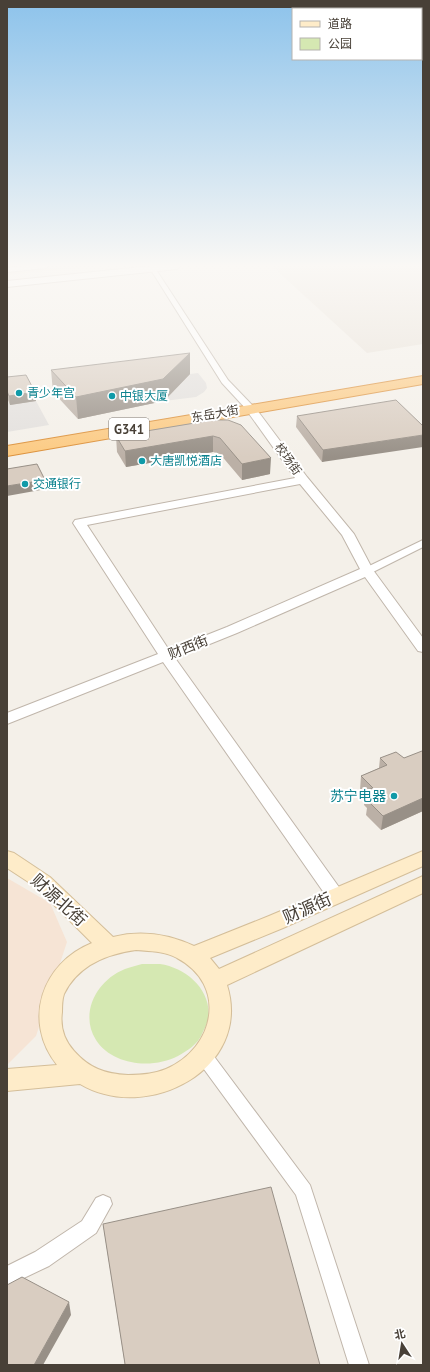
<svg xmlns="http://www.w3.org/2000/svg" width="430" height="1372" font-family="'PT Sans','Noto Sans SC',sans-serif">
<style>
.residential{fill:#e8e1d7}
.commercial{fill:#f6e4d5}
.education{fill:#ede3d3}
.green{fill:#d5e8b2}
.parking{fill:#e3e0dd}
.lines{fill:none;stroke-linecap:round;stroke-linejoin:round}
.minor-casing{stroke:#c0b6ab;stroke-width:2}
.tertiary-casing{stroke:#c0b6ab;stroke-width:2}
.secondary-casing{stroke:#d4be99;stroke-width:2}
.trunk-casing{stroke:#dc913b;stroke-width:2}
.minor{fill:#fff;fill-rule:evenodd}
.tertiary{fill:#fff;fill-rule:evenodd}
.secondary{fill:#feecc9;fill-rule:evenodd}
.trunk{fill:#fcca82;fill-rule:evenodd}
.wall{fill:#bbb0a6}
.shaded-wall{fill:#989087}
.building{fill:#d9cdc1;stroke:#989087}
.culture-dot{fill:#0f9aa8;stroke:#fff;stroke-width:1.5}
.labels{text-anchor:middle;stroke-width:4;stroke-linejoin:round;paint-order:stroke}
.far-culture-label{font-size:12px;fill:#0d838f;stroke:#fff;text-anchor:start}
.far-street-label{font-size:12px;fill:#484037;stroke:#fff}
.shield{fill:#fff;stroke:#7f7973;stroke-width:1}
.shield-label{font-size:13px;font-weight:bold;fill:#484037}
.street-label{font-size:14px;fill:#484037;stroke:#fff}
.culture-label{font-size:14px;fill:#0d838f;stroke:#fff;text-anchor:end}
.near-street-label{font-size:17px;fill:#484037;stroke:#fff}
</style>
<rect width="100%" height="100%" fill="#f4f0e9"/>
<path class="residential" d="M272,266H423V344L367,353Z"/>
<path class="commercial" d="M7,878L50,903L67,942L36,1036L7,1065Z"/>
<path class="education" d="M7,266H96L7,275Z"/>
<path class="green" d="M142,964C148,964 154,964 160,964C187,968 213,991 208,1020C207,1024 204,1029 202,1034C198,1044 187,1051 178,1056C153,1069 113,1066 96,1040C79,1013 97,980 125,969C130,967 136,966 142,964Z"/>
<path class="parking" d="M198,373L206,383L207,388L204,392L196,397L164,401L190,374Z
M7,400L10,405L36,401L49,425L7,432Z"/>
<g class="lines">
<g class="minor-casing">
<path id="minor" d="M24,266H49L46,268L7,272V268Z
M143,266L155,268L228,380L253,406L254,408L253,410H247L222,383L151,270Z
M423,540V547L371,573L367,574L362,571L363,569Z
M204,1049L210,1051L310,1185L369,1365H349L296,1195L198,1061L196,1056L198,1051Z
M103,1195L110,1198L112,1204L96,1233L49,1266L7,1286V1266L35,1252L82,1221L96,1198Z"/>
</g>
<g class="tertiary-casing">
<path id="tertiary" d="M151,266H181L177,269L7,287V281Z
M250,405L254,406L307,477L354,534L373,570L423,638V652L418,651L365,577L237,633L175,658L341,890L344,895L341,900L335,902L329,900L163,662L7,724V713L158,654L73,523L75,520L295,478L245,408ZM300,484L342,535L360,569L227,627L169,650L87,525Z"/>
</g>
<g class="secondary-casing">
<path id="secondary" d="M7,851L14,853L50,877L113,937C141,930 168,934 194,946L269,916L423,851V866L283,928L210,958L219,969L423,876V893L227,985C253,1069 147,1124 80,1084L7,1091V1069L57,1065C22,1021 42,963 92,943L36,887L7,868ZM136,950C149,951 165,951 177,958C228,985 215,1048 166,1069C154,1074 140,1075 128,1075C105,1074 89,1068 74,1051C64,1040 60,1027 62,1012C62,1006 62,1000 64,994C78,965 107,954 136,950Z"/>
</g>
<g class="trunk-casing">
<path id="trunk" d="M423,376V384L7,456V446Z"/>
</g>
<use href="#minor" class="minor"/>
<use href="#tertiary" class="tertiary"/>
<use href="#secondary" class="secondary"/>
<use href="#trunk" class="trunk"/>
</g>
<path class="wall" d="M51,370L190,374L164,401L78,419L53,392Z
M7,377L36,401L10,405L8,400H7Z
M297,416L423,426L322,462L296,427Z
M213,420L270,474L242,480L220,454L213,452L126,467L117,452L116,436Z
M423,752V811L381,830L366,815L367,808L364,805L365,795L360,790L361,776L379,768L380,758H404Z
M103,1224L320,1365H125Z"/>
<path class="shaded-wall" d="M190,353V374L164,401L78,419L76,397Z
M35,392L36,401L10,405L9,396Z
M423,435V447L322,462L323,450Z
M213,436V452L126,467L125,451Z
M271,458L270,474L242,480V464Z
M45,480L46,489L7,496V486Z
M423,798V811L381,830L383,816Z
M69,1302L71,1315L43,1365H34Z"/>
<path class="building" d="M190,353L163,379L76,397L51,370Z
M26,375L35,392L9,396L7,391V377Z
M396,400L423,426V435L323,450L297,416Z
M213,420H228L241,425L271,458L242,464L220,438L213,436L125,451L116,436Z
M37,464L45,480L7,486V469Z
M422,751L423,752V798L383,816L368,801L373,799L365,791L373,788L361,776L387,765L380,758L396,752L404,758Z
M271,1187L320,1365H125V1364L103,1224Z
M22,1277L69,1302L34,1365H7V1285Z"/>
<linearGradient id="sky" x2="0" y2="1"><stop stop-color="#8dc3eb"/><stop offset="0.58" stop-color="#faf8f5"/><stop offset="1" stop-color="#faf8f5" stop-opacity="0"/></linearGradient>
<rect width="430" height="458" fill="url(#sky)"/>
<g class="culture-dot">
<circle cx="19" cy="393" r="4"/>
<circle cx="112" cy="396" r="4"/>
<circle cx="142" cy="461" r="4"/>
<circle cx="25" cy="484" r="4"/>
<circle cx="394" cy="796" r="4"/>
</g>
<g class="labels">
<g class="far-culture-label">
<text x="27" y="397">青少年宫</text>
<text x="120" y="400">中银大厦</text>
<text x="150" y="465">大唐凯悦酒店</text>
<text x="33" y="488">交通银行</text>
</g>
<g class="far-street-label">
<text transform="translate(215 414) rotate(-10)" y="4">东岳大街</text>
<text transform="translate(288 459) rotate(54)" y="4">校场街</text>
</g>
<rect class="shield" x="109" y="418" width="40" height="22" rx="3"/>
<g class="shield-label">
<text x="129" y="434">G341</text>
</g>
<g class="street-label">
<text transform="translate(188 647) rotate(-22)" y="5">财西街</text>
</g>
<g class="culture-label">
<text x="386" y="801">苏宁电器</text>
</g>
<g class="near-street-label">
<text transform="translate(59 900) rotate(42)" y="6">财源北街</text>
<text transform="translate(307 908) rotate(-24)" y="6">财源街</text>
</g>
</g>
<rect width="430" height="1372" fill="none" stroke="#484037" stroke-width="16"/>
<rect x="292" y="8" width="130" height="52" fill="#ffffff" stroke="#b6b3af"/>
<rect x="300" y="21" width="20" height="6" fill="#feecc9" stroke="#b6b3af"/>
<text x="328" y="28" font-size="12" fill="#484037">道路</text>
<rect x="300" y="38" width="20" height="12" fill="#d5e8b2" stroke="#b6b3af"/>
<text x="328" y="48" font-size="12" fill="#484037">公园</text>
<g transform="translate(402 1344) rotate(348)" stroke="#ffffff" stroke-width="3" paint-order="stroke">
<path d="M0-3L7 15L0 10L-7 15Z" fill="#484037"/>
<text y="-6" font-size="11" font-weight="bold" text-anchor="middle" fill="#484037">北</text>
</g>
</svg>
